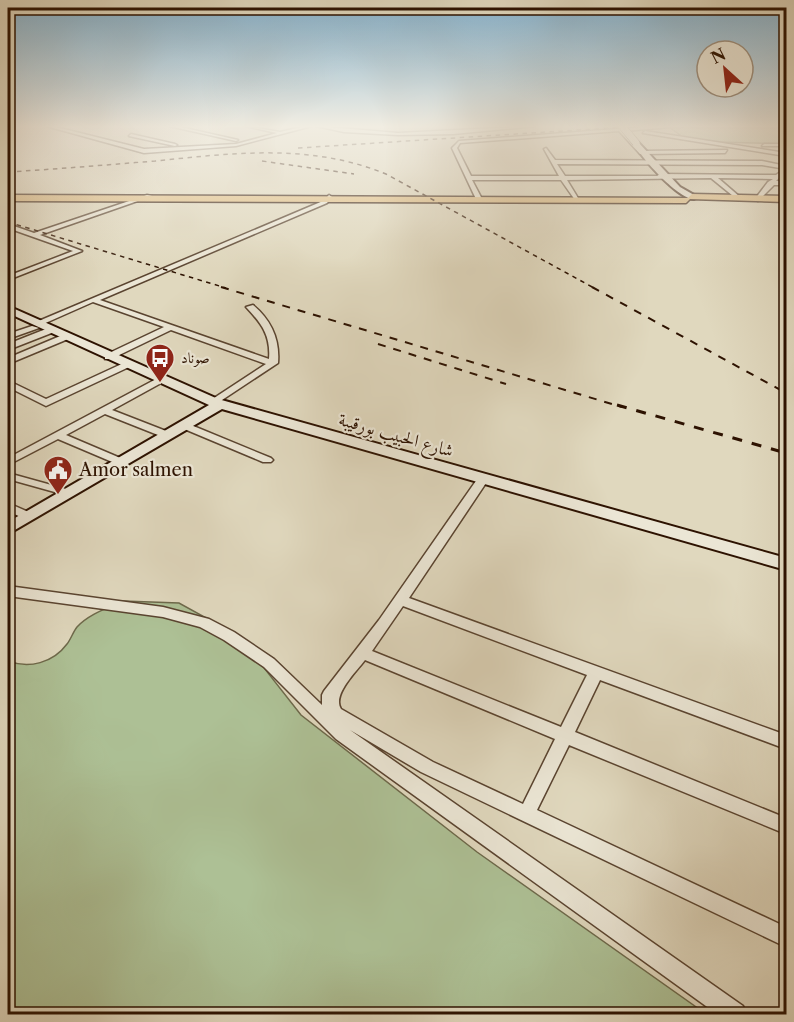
<svg xmlns="http://www.w3.org/2000/svg" width="794" height="1022" font-family="'Libre Caslon Text',Amiri,serif">
<style>
.green{fill:#adc095;stroke:#6d694b;stroke-width:1.5}
.lines{fill:none;stroke-linecap:round;stroke-linejoin:round}
.street-casing{stroke:#5a4430;stroke-width:3}
.secondary-casing{stroke:#2d1201;stroke-width:4}
.primary-casing{stroke:#2d1201;stroke-width:3}
.street{fill:#ebe6d5;fill-rule:evenodd}
.secondary{fill:#ebe6d5;fill-rule:evenodd}
.primary{fill:#e0bc7f;fill-rule:evenodd}
.rail-far2{stroke:#2d1201;stroke-width:1.5;stroke-dasharray:4.5 4.5;stroke-linecap:butt}
.rail-far1{stroke:#2d1201;stroke-width:2;stroke-dasharray:8 8;stroke-linecap:butt}
.rail{stroke:#2d1201;stroke-width:3;stroke-dasharray:10 10;stroke-linecap:butt}
.secondary-bridge-casing{stroke:#2d1201;stroke-width:8;stroke-linecap:butt}
.secondary-bridge{stroke:#ebe6d5;stroke-width:7}
.labels{text-anchor:middle;stroke-width:4.5;stroke-linejoin:round;paint-order:stroke}
.far-poi-label{font-size:15px;fill:#2d1201;stroke:#ebe6d5;text-anchor:start}
.street-label{font-size:18px;fill:#2d1201;stroke:#ebe6d5}
.poi-label{font-size:18px;fill:#2d1201;stroke:#ebe6d5;text-anchor:start}
</style>
<rect width="100%" height="100%" fill="#e0d8be"/>
<filter id="stains"><feTurbulence type="fractalNoise" baseFrequency=".00333" numOctaves="4"/><feColorMatrix values="0 0 0 0 .2 0 0 0 0 .09 0 0 0 0 .02 0 0 0 .5 -.17"/></filter>
<radialGradient id="worn" r=".72"><stop offset=".6" stop-color="#630" stop-opacity="0"/><stop offset="1" stop-color="#630" stop-opacity=".3"/></radialGradient>
<path class="green" d="M669,127H784L786,140H783L786,144L716,142L677,136L680,135Z
M123,601L179,603L239,636L301,715L477,852L706,1014H8V661C29,669 53,663 67,644C71,639 73,632 77,627C89,614 108,608 123,601Z"/>
<g class="lines">
<g class="street-casing">
<path id="street" d="M46,126H52L144,149L236,144L277,133L245,126L280,132L306,126H312L236,146L144,153Z
M169,126H176L238,140L236,141Z
M316,126L398,133L536,126L453,134L398,135L344,132Z
M656,126H786V127H670L624,131L642,151L727,150L725,153L640,154L619,131L460,143L457,148L471,176H559L544,149L546,148L555,160L762,161L786,166V169L762,165L557,164L565,176H657L660,174L776,175L779,173L782,175L776,181H786V185H774L758,201L755,199L768,182L773,179L718,178L740,197L738,200L711,178L567,180L578,198L575,200L561,180H472L482,199L479,201L476,199L452,148L459,141Z
M645,131L786,153V156L643,133Z
M131,134L175,144L177,145L175,146L129,136Z
M764,144H786V146H762Z
M147,195L152,196L40,235L82,251L8,280V276L73,251L8,228V224L34,233Z
M329,195L332,197L327,203L100,300L269,359C271,335 261,323 246,307L253,305C271,320 280,339 278,363L216,404L213,405L208,402L266,364L171,330L111,359H105V355L164,327L93,302L41,325L34,323L323,201Z
M32,326L39,328L8,339V334Z
M51,327L55,330L54,332L8,350V344Z
M65,334L68,335V339L8,364V358Z
M126,362L129,363V367L46,406L8,387V381L11,382L46,399Z
M160,377L165,380L163,382L112,410L166,431L167,433L166,435H158L105,414L66,435L125,460L127,462L125,464H117L58,439L8,465V458Z
M186,423L271,458L273,460L271,462H263L182,428L181,426L182,424Z
M8,473L73,491L75,493L69,496L8,479Z
M482,477L488,480L409,598L786,735V749L600,680L575,732L786,818V834L569,745L537,810L786,927V947L421,772L350,730L743,1006L746,1014H717L336,739L264,667L224,640L200,627L163,617L8,596V586L163,607L209,619L234,632L274,659L322,705V695L324,691L379,620L478,478ZM403,606L587,675L561,727L372,651ZM365,660L555,739L523,804L433,762L341,709C332,695 356,672 365,660Z
M8,503L33,514L35,517L29,521L8,511Z"/>
</g>
<g class="secondary-casing">
<path id="secondary" d="M634,142H638L680,187L694,195V199C679,200 637,154 634,142Z
M8,306L218,399L786,558V570L222,409L8,534V522L209,405L8,313Z"/>
</g>
<g class="primary-casing">
<path id="primary" d="M692,194L786,196V202L690,199L686,203L8,201V195L688,198Z"/>
</g>
<use href="#street" class="street"/>
<use href="#secondary" class="secondary"/>
<use href="#primary" class="primary"/>
<path class="rail-far2" d="M298,148L640,126
M262,161L354,174
M8,172C57,169 106,165 155,161C234,153 310,143 386,174L594,288
M8,222L226,288"/>
<path class="rail-far1" d="M221,287L622,407
M592,287L786,393
M378,344L506,384"/>
<path class="rail" d="M617,405L786,453"/>
<g class="secondary-bridge-casing">
<path id="secondary-bridge" d="M622,126L636,143"/>
</g>
<use href="#secondary-bridge" class="secondary-bridge"/>
</g>
<linearGradient id="sky" x2="0" y2="1"><stop stop-color="#86b6d4"/><stop offset="0.47" stop-color="#f1ede2"/><stop offset="1" stop-color="#f1ede2" stop-opacity="0"/></linearGradient>
<rect width="794" height="269" fill="url(#sky)"/>
<defs>
<g id="bus-pin" transform="scale(1.5)"><path d="M0 17L-7.5 6A9.5 9.5 0 1 1 7.5 6Z" fill="#8f2418" stroke="#ebe6d5"/><path d="M-5-6H5V4H4V6H2V4H-2V6H-4V4H-5ZM-3.5-4V0h7V-4ZM-3.5 1.2v1.5H-2V1.2ZM2 1.2v1.5H3.5V1.2Z" fill="#fff"/></g>
<g id="civic-pin" transform="scale(1.5)"><path d="M0 17L-7.5 6A9.5 9.5 0 1 1 7.5 6Z" fill="#8f2418" stroke="#ebe6d5"/><path d="M-.6-6.5H3V-4.5H.6V-3L4-1V1h2V6H-6V1h2V-1L-.6-3ZM-1.2 2.5V6h2.4V2.5Z" fill="#fff"/></g>
</defs>
<g fill-rule="evenodd">
<use href="#bus-pin" x="160" y="358"/>
<use href="#civic-pin" x="58" y="470"/>
</g>
<g class="labels">
<g class="far-poi-label">
<text x="181" y="363">صوناد</text>
</g>
<g class="street-label">
<text transform="translate(396 435) rotate(16)" y="6">شارع الحبيب بورقيبة</text>
</g>
<g class="poi-label">
<text x="79" y="476">Amor salmen</text>
</g>
</g>
<rect width="794" height="1022" fill="none" stroke="#e0d8be" stroke-width="30"/>
<rect x="9" y="9" width="776" height="1004" fill="none" stroke="#2d1201" stroke-width="3"/>
<rect x="15" y="15" width="764" height="992" fill="none" stroke="#2d1201" stroke-width="1.5"/>
<g transform="translate(725 69) rotate(333)"><circle r="28" fill="#ebe6d5" stroke="#9f9180" stroke-width="1.5"/>
<path d="M0-4.5L10 22L0 15L-10 22Z" fill="#8f2418"/>
<text y="-9" font-size="16" font-weight="bold" text-anchor="middle" fill="#2d1201">N</text>
</g>
<rect width="100%" height="100%" filter="url(#stains)"/>
<rect width="100%" height="100%" fill="url(#worn)"/>
</svg>
